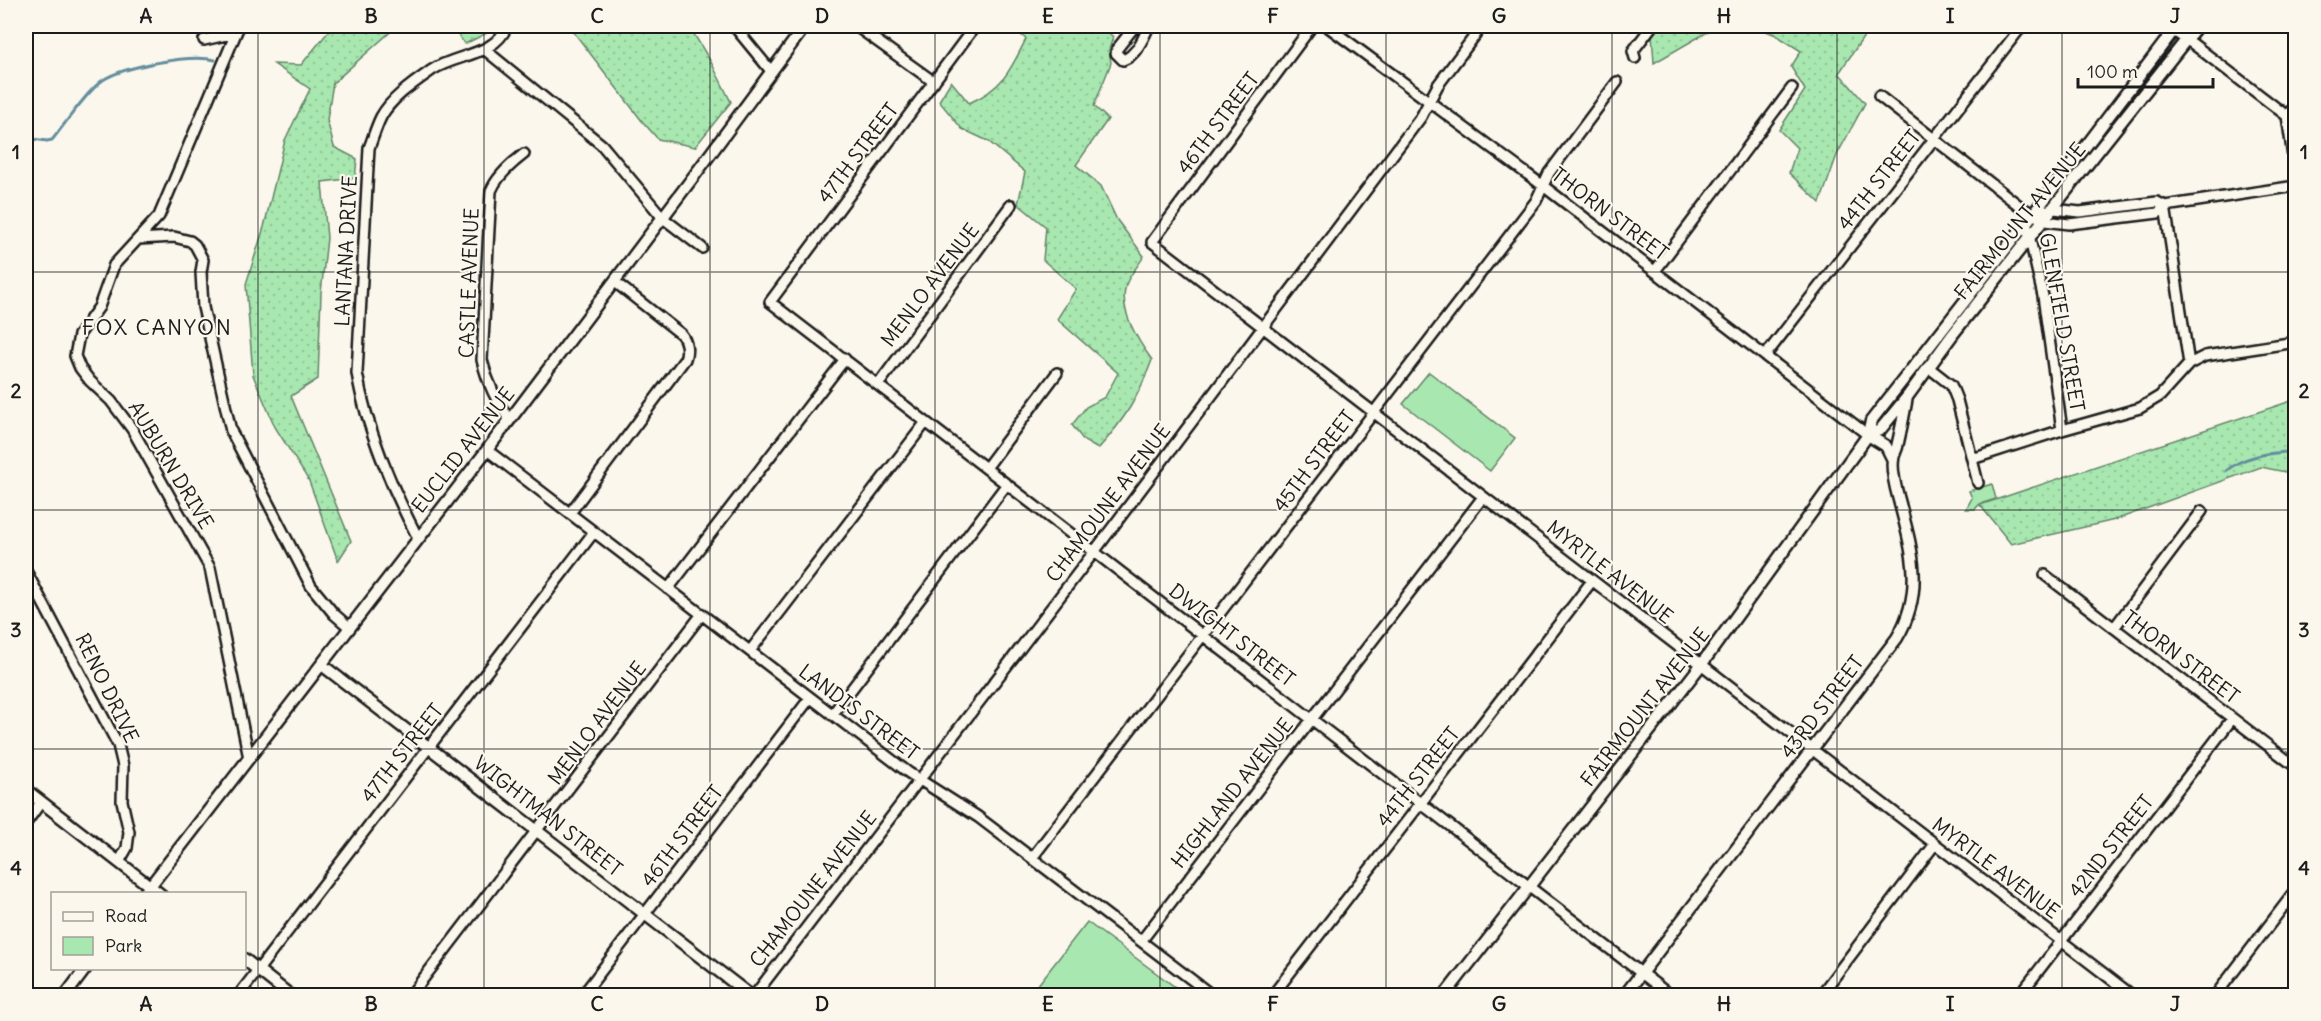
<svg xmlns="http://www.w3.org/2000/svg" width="2321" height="1021" font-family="Delius,sans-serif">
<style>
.grass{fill:url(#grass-dots);stroke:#628266;stroke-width:1.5}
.green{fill:#a8e8b0;stroke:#628266;stroke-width:1.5}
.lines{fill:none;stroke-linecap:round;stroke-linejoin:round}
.stream{stroke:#648d9e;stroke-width:3}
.minor-casing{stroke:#1c1c1c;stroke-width:14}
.major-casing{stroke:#1c1c1c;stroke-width:15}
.minor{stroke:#fbf7ec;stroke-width:9}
.major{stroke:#fbf7ec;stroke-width:10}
.grid{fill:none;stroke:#1c1c1c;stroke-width:1.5;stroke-opacity:0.55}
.labels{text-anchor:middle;stroke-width:4.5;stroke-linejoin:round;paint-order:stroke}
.street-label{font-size:20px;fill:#1c1c1c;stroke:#fbf7ec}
.quarter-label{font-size:22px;letter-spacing:1.5px;fill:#1c1c1c;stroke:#fbf7ec}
.neatline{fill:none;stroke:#1c1c1c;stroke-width:2}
.grid-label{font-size:20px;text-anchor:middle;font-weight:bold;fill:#1c1c1c}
</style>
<defs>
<pattern id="grass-dots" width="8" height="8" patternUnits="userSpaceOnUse" patternTransform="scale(1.5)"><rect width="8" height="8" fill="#a8e8b0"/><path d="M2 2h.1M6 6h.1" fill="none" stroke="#90c697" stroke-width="1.8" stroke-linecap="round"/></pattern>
</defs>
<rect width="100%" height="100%" fill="#fbf7ec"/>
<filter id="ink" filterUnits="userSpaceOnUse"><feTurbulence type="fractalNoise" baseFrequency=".0167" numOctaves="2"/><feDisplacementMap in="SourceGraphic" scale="12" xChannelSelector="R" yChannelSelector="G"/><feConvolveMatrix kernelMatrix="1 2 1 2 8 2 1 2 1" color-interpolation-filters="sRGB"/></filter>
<g filter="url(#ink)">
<path class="grass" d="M333,26H397L333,83L327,120L334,147L357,159L355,178L322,182L327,238L321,293L318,379L291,396L351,541L338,561L309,481L275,427L253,375L246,284L264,227L285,140L310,89L274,64L301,65Z
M451,26H495L491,31L465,44Z
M569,26H689L711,62L731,102L695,147L658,139L642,121Z
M1010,26H1102L1113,37L1109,50L1111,63L1094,106L1108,119L1076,165L1101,186L1117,220L1144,256C1139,265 1129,275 1126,285C1118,310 1138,341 1152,360C1138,398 1125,419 1098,449L1084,441L1072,425L1086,407L1105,397L1118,373L1057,319L1076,289L1043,260L1046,227L1018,204L1025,172L988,141L962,129L939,101L951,81L969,103C1003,88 1010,71 1026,39Z
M1659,26H1718L1654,63L1652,34Z
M1754,26H1871L1839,73L1865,103L1837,155L1820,203L1789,173L1797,148L1779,130L1805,90L1791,67L1801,51L1776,35Z
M2291,401L2295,402V474L2261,467L2115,520L2011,544L1980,505Z"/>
<path class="green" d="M1429,372L1515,438L1490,471L1403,404Z
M1992,484L1996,499L1980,504L1975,509H1966L1972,498L1969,491Z
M1087,922L1186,995H1030Z"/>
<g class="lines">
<path class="stream" d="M26,138L47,141L52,140C65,124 87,91 103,80C125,66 190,54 215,60
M2226,471C2244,455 2272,452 2296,452"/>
<g class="minor-casing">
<path id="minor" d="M239,26L159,216L114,265L99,307L79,335L75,356L80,368L90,381L111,401L132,429L210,568L249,758
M734,26L771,71
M856,26L934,82
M975,26L770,302L1671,996
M1135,26L1117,49L1116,53L1123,60C1136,56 1144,37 1149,26
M1312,26L1152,242L2133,996
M1327,26L1542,185L1868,435
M2166,26L2193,44L2287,116
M204,40L235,33
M484,49L602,145L663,218L702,248
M1635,58L1633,51L1652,26
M1879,96L2021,207L2045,221L2069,224L2158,213L2165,206
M2296,104L2287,116L2296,177
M2165,206L2189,364
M2033,213L2054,209L2080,212L2157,202L2165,206L2296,186
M2026,222L2043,296L2062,430
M138,239L174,237L190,241L195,245L203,260L201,272L203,307L231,431L311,586L334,614L349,627
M1655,271L1792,88
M1765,356L2022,26
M1928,367L1951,385L1957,400L1978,483
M878,385L1011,205
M510,420C497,403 487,381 482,360L491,191C497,176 511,164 524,154
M487,450L909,773L978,817L1213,996
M1972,459L2062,430L2140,408L2160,396L2189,364L2205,356L2296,342
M986,468L1057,373
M570,513L685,359C688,351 687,341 681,334L615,282
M418,538C392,489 366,427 357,373L369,148C373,138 376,127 381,117C391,98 415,82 432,70C456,54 495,56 507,26
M26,571L118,745L123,766L122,801L129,832L127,848L119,862
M2045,575L2296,767
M668,589L845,359
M2114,628L2202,511
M750,651L926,422
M832,715L1007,484
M26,823L41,802
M1032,858L1536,201L1549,173L1617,82
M1142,940L1483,497
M238,996L594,532
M410,996L702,614
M582,996L810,698
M754,996L1094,552L1421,117L1438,85L1482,26
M1272,996L1592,581
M1820,996L1935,844
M2019,996L2232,719
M2215,996L2296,890"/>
</g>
<g class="major-casing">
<path id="major" d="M1868,435L1880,430L1907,397L1953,334L2197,26
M1868,435L1886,446L1893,460
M322,665L751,996
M26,790L160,894
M144,894L487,450L700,168L805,26
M244,959L291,996
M65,996L86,968
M1444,996L1701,665L1868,435L1871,421L2080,154L2177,26
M1624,996L1897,638C1925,591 1912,550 1899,500C1896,489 1891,472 1893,460C1893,455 1896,451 1897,447C1901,430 1904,414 1907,397"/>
</g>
<use href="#minor" class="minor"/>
<use href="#major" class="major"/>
</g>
</g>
<path class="grid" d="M258,26V996M484,26V996M710,26V996M935,26V996M1160,26V996M1386,26V996M1612,26V996M1837,26V996M2062,26V996M26,272H2296M26,510H2296M26,749H2296"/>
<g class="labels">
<g class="street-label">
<text transform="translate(1218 123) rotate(-53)" y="7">46TH STREET</text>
<text transform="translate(858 153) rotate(-53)" y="7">47TH STREET</text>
<text transform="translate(1879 180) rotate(-52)" y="7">44TH STREET</text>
<text transform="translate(1610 214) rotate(37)" y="7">THORN STREET</text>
<text transform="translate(2020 221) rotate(-51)" y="7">FAIRMOUNT AVENUE</text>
<text transform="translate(346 251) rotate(-87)" y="7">LANTANA DRIVE</text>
<text transform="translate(469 283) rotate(-88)" y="7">CASTLE AVENUE</text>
<text transform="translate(930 285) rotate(-53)" y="7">MENLO AVENUE</text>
<text transform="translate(2062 322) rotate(80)" y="7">GLENFIELD STREET</text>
<text transform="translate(463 450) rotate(-52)" y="7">EUCLID AVENUE</text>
<text transform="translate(1314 461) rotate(-53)" y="7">45TH STREET</text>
<text transform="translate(171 465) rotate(59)" y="7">AUBURN DRIVE</text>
<text transform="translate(1108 503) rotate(-53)" y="7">CHAMOUNE AVENUE</text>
<text transform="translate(1610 572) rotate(38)" y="7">MYRTLE AVENUE</text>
<text transform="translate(1232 635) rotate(38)" y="7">DWIGHT STREET</text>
<text transform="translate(2181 657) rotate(37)" y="7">THORN STREET</text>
<text transform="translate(107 688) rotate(64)" y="7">RENO DRIVE</text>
<text transform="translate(1645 707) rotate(-52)" y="7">FAIRMOUNT AVENUE</text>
<text transform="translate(1822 707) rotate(-53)" y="7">43RD STREET</text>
<text transform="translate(859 712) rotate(37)" y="7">LANDIS STREET</text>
<text transform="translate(597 723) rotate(-53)" y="7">MENLO AVENUE</text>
<text transform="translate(402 753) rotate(-52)" y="7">47TH STREET</text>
<text transform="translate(1418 777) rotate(-52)" y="7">44TH STREET</text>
<text transform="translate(1232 793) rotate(-52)" y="7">HIGHLAND AVENUE</text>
<text transform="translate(548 816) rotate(38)" y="7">WIGHTMAN STREET</text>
<text transform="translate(682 836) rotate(-53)" y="7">46TH STREET</text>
<text transform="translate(2111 846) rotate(-52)" y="7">42ND STREET</text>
<text transform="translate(1996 868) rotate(37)" y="7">MYRTLE AVENUE</text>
<text transform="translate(813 889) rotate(-52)" y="7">CHAMOUNE AVENUE</text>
</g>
<g class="quarter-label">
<text x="157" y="335">FOX CANYON</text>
</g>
</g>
<rect width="2321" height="1021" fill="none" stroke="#fbf7ec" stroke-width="66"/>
<rect x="51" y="892" width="195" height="78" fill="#fbf7ec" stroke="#a29f99" stroke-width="1.5"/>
<rect x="63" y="912" width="30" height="9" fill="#fbf7ec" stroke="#a29f99" stroke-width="1.5"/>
<text x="105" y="922" font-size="18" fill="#1c1c1c">Road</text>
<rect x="63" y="937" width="30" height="18" fill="#a8e8b0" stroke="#a29f99" stroke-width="1.5"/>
<text x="105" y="952" font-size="18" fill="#1c1c1c">Park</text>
<path d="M2078 78v9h135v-9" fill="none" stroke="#1c1c1c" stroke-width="3"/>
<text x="2087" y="78" font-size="18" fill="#1c1c1c" stroke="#fbf7ec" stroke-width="4.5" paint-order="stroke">100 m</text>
<rect x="33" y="33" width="2255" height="955" class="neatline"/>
<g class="grid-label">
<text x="146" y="23">A</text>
<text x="371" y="23">B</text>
<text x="597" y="23">C</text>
<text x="822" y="23">D</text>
<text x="1048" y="23">E</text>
<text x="1273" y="23">F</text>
<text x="1499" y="23">G</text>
<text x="1724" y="23">H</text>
<text x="1950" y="23">I</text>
<text x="2175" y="23">J</text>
<text x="16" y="159">1</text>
<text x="2304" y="159">1</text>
<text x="16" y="398">2</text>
<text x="2304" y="398">2</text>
<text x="16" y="637">3</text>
<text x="2304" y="637">3</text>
<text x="16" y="875">4</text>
<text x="2304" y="875">4</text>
<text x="146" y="1011">A</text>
<text x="371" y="1011">B</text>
<text x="597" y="1011">C</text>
<text x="822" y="1011">D</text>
<text x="1048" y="1011">E</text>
<text x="1273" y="1011">F</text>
<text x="1499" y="1011">G</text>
<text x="1724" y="1011">H</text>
<text x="1950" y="1011">I</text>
<text x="2175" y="1011">J</text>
</g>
</svg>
